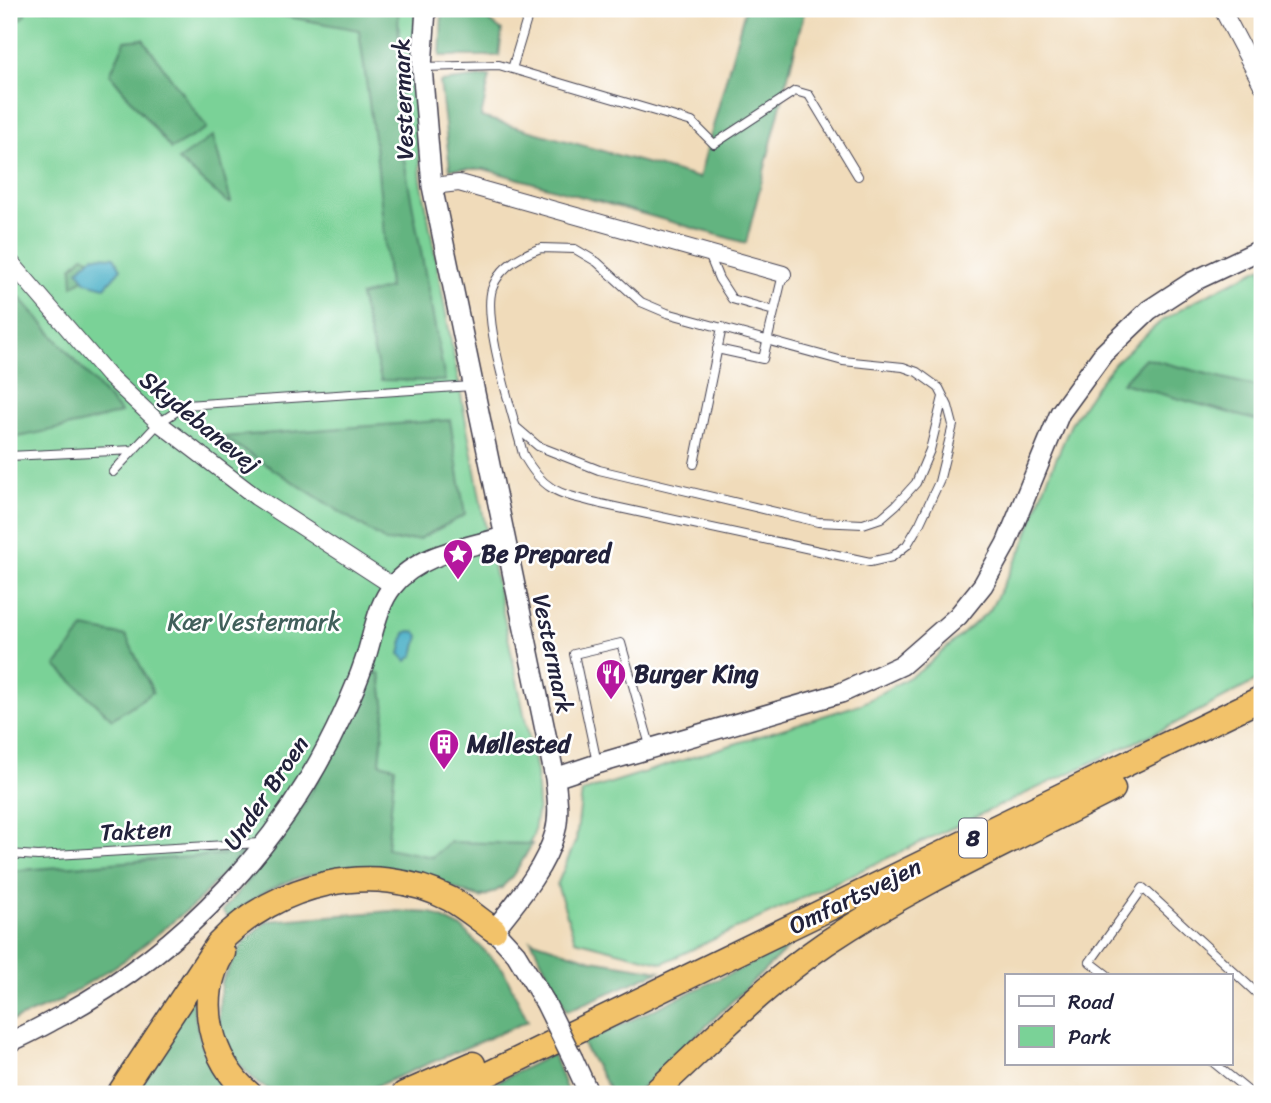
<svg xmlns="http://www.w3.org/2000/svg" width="1271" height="1103" font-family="Sriracha,sans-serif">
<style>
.green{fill:#7ad297;stroke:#4e7a69;stroke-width:2}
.forest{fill:#63b480;stroke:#426b5e;stroke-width:2}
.water{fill:#47afc6;stroke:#346880;stroke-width:2}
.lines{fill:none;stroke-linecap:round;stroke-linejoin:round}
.service-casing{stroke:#413e4e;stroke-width:10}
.minor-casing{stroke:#413e4e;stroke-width:18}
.tertiary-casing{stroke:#413e4e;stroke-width:22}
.trunk-casing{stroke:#413e4e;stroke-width:27}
.service{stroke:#fff;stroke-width:8}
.minor{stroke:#fff;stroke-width:16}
.tertiary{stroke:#fff;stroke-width:19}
.trunk{stroke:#f2c26a;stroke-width:24}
.tertiary-bridge-casing{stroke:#413e4e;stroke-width:22;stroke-linecap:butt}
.tertiary-bridge{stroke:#fff;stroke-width:19}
.labels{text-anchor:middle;stroke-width:5;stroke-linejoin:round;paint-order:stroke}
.shield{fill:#fff;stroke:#646476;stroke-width:2}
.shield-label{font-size:23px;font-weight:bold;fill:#22223b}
.street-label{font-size:24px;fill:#22223b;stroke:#fff}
.poi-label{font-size:24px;font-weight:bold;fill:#22223b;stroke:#fff;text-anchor:start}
.park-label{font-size:24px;fill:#41605b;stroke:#fff}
</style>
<rect width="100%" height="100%" fill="#fff"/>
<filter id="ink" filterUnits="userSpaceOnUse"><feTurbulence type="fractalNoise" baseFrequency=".0143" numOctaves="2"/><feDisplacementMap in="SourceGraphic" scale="14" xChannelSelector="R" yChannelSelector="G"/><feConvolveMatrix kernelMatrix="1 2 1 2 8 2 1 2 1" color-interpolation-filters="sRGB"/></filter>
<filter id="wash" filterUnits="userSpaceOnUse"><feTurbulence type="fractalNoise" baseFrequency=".00686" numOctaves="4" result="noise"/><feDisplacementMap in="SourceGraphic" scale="28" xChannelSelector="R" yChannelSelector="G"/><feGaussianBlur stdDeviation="1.57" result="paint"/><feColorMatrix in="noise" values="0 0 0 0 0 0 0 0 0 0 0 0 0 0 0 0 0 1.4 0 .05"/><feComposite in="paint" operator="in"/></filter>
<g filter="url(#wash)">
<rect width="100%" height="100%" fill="#f0dbba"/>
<path class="green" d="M9,9H415V99L421,179L488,541L536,771L538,806L533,837L502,888L481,898L468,894L421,872L384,864L305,873L265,888L203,865L9,879Z
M1262,267V678L1172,725L663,963L575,940L557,885L576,840L582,792L861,704L920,671L990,610L1022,549L1049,475L1072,422L1095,388L1115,363L1159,323L1198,299Z"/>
<path class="forest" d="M9,9H25V16L9,27Z
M222,9H398L402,149L445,381L381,380L360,296L389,288L377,160L359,30L262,12Z
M442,9H477L478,12L502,31L499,56H440Z
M745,9H805L746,243L484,169H450L440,82L490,76L481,117L699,178Z
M143,39L207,128L171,149L110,74L125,41Z
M213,136L231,202H227L178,160Z
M83,256L94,259L95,271L73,286L72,267Z
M9,285L121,413L80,424L9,439Z
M1145,358L1262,388V422L1122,383Z
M450,420L465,515L419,539L387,542L223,437Z
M84,628L126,636L153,692L112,719L56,666Z
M368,670L380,674L385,710L380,763L395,767L387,848L432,857L450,842L532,844C520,864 508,893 481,896C473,897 438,881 425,878C374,865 322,865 273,888C257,895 243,908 228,918L222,911L283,839L316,784Z
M242,853L196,903L125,960L56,1003L9,1022V871Z
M391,911L432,913L462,928L503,969L528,1021L358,1094H278L258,1084L237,1062L218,1028L221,983L243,943L267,921Z
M531,940L592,960L660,971L567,1011Z
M791,945L635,1094H612L582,1043Z
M191,996C199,1031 202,1072 234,1094H130Z
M553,1054L568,1094H473Z"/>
<path class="water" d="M94,256L114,257L121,269L105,287L86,282L78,270Z
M410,631L416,632L419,636L414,655L407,661L400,654L405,633Z"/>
</g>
<g filter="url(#ink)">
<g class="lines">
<g class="service-casing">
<path id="service" d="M511,9L528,16
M422,67L499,65L692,122L714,144L795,91L809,95L858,176
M512,69L530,9
M541,248L575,249L597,262L641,302L667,313L843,361L903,367L917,372L939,388L948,406L953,425L939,482L920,523L907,545L892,557L870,562L601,504C561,494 544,493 523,454C514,417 482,322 492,289C499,267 521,255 541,248Z
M708,252L719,279L732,299L774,311
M717,349L763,359L783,274
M517,428L538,446L599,470L818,522L863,524L881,518L896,505L916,483L930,450L943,397
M9,456L134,450
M694,464L722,327
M113,472L159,423L186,405L472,386
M597,763L574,654L621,643L651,749
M9,854L38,856L260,843
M1107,975L1090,962L1143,888L1262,998
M1214,1063L1252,1094"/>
</g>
<g class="minor-casing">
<path id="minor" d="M1222,9L1262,85
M432,186L459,183L783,274
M9,260L108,375L159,423L256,497L393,586"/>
</g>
<g class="tertiary-casing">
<path id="tertiary" d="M426,9L422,67L432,186L555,778C557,796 560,815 555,833C545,869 517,901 494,930L516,954L545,1002
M555,778L597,764L841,693L902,665L958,616L983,585L1006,544L1060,413L1103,354L1149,310L1192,282L1262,249
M9,1042C27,1035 44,1025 61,1016C186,948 284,843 343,714C351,697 359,678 365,660C373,636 377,605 393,586C418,554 467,548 503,537
M573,1059L589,1094"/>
</g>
<g class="trunk-casing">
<path id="trunk" d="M223,953C195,997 210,1062 250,1094
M119,1094L218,944C276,883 373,859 450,899C465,907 480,920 494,930
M404,1094L473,1064
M447,1094L1262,698
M653,1094C709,1043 763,986 826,943C916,883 1016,839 1113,789"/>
</g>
<use href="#service" class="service"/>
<use href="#minor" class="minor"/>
<use href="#tertiary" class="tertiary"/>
<use href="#trunk" class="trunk"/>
<g class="tertiary-bridge-casing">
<path id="tertiary-bridge" d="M545,1002L573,1059"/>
</g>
<use href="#tertiary-bridge" class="tertiary-bridge"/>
</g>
</g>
<defs>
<g id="sight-pin" transform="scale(1.575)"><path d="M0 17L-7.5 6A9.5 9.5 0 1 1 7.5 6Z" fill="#b5179e" stroke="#fff"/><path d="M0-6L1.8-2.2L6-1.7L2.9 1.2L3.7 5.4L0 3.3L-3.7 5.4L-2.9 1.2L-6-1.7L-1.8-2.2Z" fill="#fff"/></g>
<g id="restaurant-pin" transform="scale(1.575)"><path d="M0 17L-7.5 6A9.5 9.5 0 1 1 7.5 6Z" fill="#b5179e" stroke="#fff"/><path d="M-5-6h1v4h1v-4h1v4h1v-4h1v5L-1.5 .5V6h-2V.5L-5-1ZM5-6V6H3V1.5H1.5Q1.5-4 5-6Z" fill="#fff"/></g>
<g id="building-pin" transform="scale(1.575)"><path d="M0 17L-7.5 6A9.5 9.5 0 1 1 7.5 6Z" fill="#b5179e" stroke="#fff"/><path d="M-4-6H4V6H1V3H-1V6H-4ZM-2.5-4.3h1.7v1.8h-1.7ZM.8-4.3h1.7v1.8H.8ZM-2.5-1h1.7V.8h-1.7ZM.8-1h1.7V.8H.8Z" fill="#fff"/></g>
</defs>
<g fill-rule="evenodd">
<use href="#sight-pin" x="458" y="554"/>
<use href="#restaurant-pin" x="611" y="674"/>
<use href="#building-pin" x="444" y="744"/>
</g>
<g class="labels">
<rect class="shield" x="959" y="818.5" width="28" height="39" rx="5"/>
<g class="shield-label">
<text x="973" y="846">8</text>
</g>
<g class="street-label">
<text transform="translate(403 99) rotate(-92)" y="8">Vestermark</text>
<text transform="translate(200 422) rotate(39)" y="8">Skydebanevej</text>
<text transform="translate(553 654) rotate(78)" y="8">Vestermark</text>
<text transform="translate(266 793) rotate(-56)" y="8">Under Broen</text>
<text transform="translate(136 831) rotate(-3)" y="8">Takten</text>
<text transform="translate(855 896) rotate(-26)" y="8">Omfartsvejen</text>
</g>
<g class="poi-label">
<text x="481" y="562">Be Prepared</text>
<text x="634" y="682">Burger King</text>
<text x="467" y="752">Møllested</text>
</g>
<g class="park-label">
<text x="254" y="630">Kær Vestermark</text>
</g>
</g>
<rect width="1271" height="1103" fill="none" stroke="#fff" stroke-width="35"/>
<rect x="1005" y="974" width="228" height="91" fill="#ffffff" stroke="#a7a7b1" stroke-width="2"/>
<rect x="1019" y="996" width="35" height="10" fill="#ffffff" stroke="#a7a7b1" stroke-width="2"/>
<text x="1068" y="1009" font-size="21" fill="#22223b">Road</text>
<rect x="1019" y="1026" width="35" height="21" fill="#7ad297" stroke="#a7a7b1" stroke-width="2"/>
<text x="1068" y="1044" font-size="21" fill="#22223b">Park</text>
</svg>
